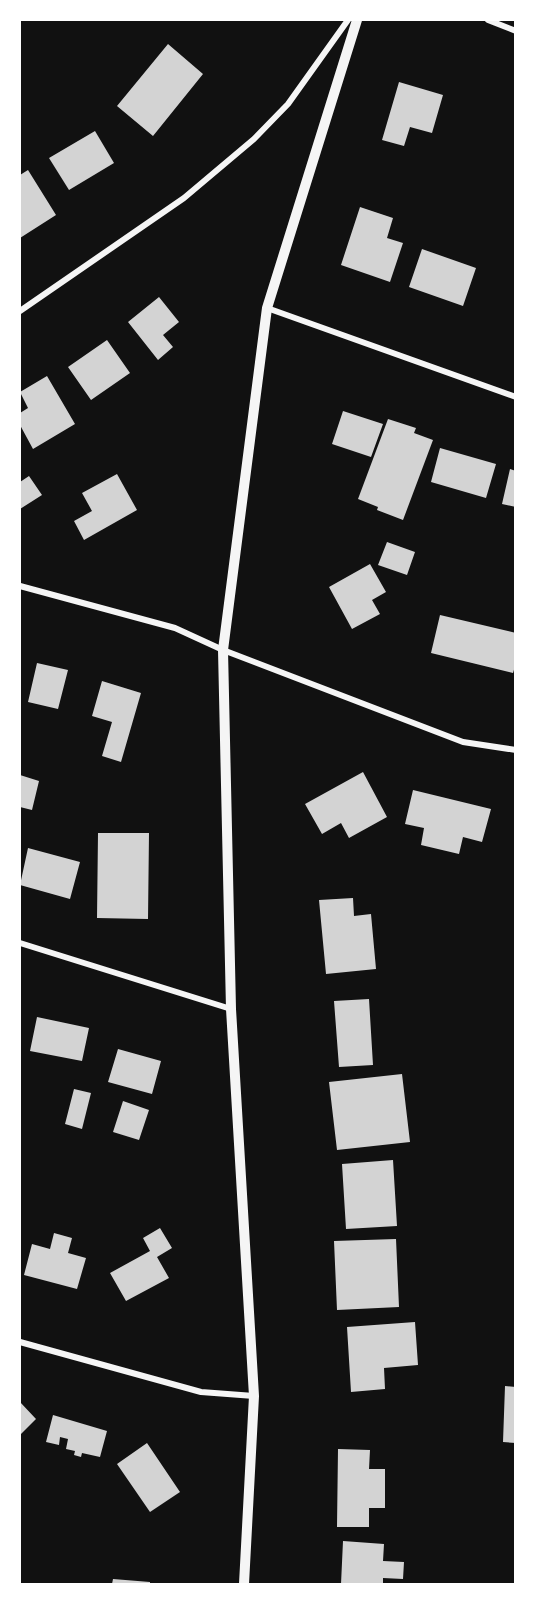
<svg xmlns="http://www.w3.org/2000/svg" width="535" height="1604" font-family="'IBM Plex Serif',serif">
<style>
.building{fill:#d3d3d3}
.lines{fill:none;stroke-linecap:round;stroke-linejoin:round}
.minor{stroke:#f5f5f5;stroke-width:6}
.tertiary{stroke:#f5f5f5;stroke-width:10}
</style>
<rect width="100%" height="100%" fill="#111"/>
<path class="building" d="M168,44L203,74L153,136L117,106Z
M399,82L443,95L432,133L410,127L404,146L382,140Z
M95,131L114,163L69,190L49,158Z
M28,170L56,215L20,238V175Z
M360,207L393,218L387,238L403,243L390,282L341,265Z
M422,249L476,268L463,306L409,287Z
M159,297L179,322L163,335L173,347L158,360L128,322Z
M107,340L130,373L91,400L68,367Z
M47,376L75,424L33,449L20,425V413L28,408L20,392Z
M343,411L383,424L371,457L332,444Z
M388,419L416,428L414,433L433,440L403,520L377,510L378,507L358,499Z
M440,448L496,464L486,498L431,482Z
M510,469L516,471V507L502,504Z
M117,474L137,510L84,540L74,521L92,511L82,493Z
M29,476L42,495L20,509V482Z
M387,542L415,552L407,575L378,565Z
M370,564L386,592L372,600L380,614L352,629L329,587Z
M440,615L516,633V663L513,673L431,653Z
M37,663L68,670L58,709L28,702Z
M102,681L141,693L121,762L102,756L112,722L92,716Z
M363,772L387,817L349,838L341,823L322,834L305,804Z
M20,775L39,781L32,810L20,807Z
M413,790L491,809L482,842L463,837L459,854L421,845L424,828L405,824Z
M98,833H149L148,919L97,918Z
M28,848L80,862L70,899L20,885Z
M353,898L354,916L371,914L376,969L326,974L319,900Z
M369,999L373,1065L339,1067L334,1001Z
M37,1017L89,1028L82,1061L30,1051Z
M118,1049L161,1061L152,1094L108,1082Z
M402,1074L410,1142L337,1150L329,1082Z
M74,1089L91,1093L82,1129L65,1124Z
M123,1101L149,1110L139,1140L113,1132Z
M393,1160L397,1226L346,1229L342,1164Z
M160,1228L172,1248L157,1257L169,1278L126,1301L110,1273L150,1251L143,1238Z
M54,1233L72,1238L68,1253L86,1258L77,1289L24,1275L32,1244L50,1249Z
M396,1239L399,1307L337,1310L334,1241Z
M415,1322L418,1365L384,1368L385,1389L351,1392L347,1327Z
M505,1386L516,1387V1443L503,1442Z
M20,1402L36,1419L20,1435Z
M53,1415L107,1431L100,1457L82,1453L81,1457L74,1455L75,1451L66,1449L68,1439L60,1437L59,1445L46,1442Z
M147,1443L180,1492L150,1512L117,1464Z
M338,1449L370,1450L369,1469H385V1508H369V1527H337Z
M343,1541L384,1544L383,1561L404,1562L403,1579L383,1578V1584H341Z
M113,1579L150,1582V1584H112Z"/>
<g class="lines">
<path class="minor" d="M488,20L516,31
M267,308L516,397
M20,311L184,198L254,139L288,104L348,20
M20,586L175,628L223,650L463,742L516,750
M20,943L231,1009
M20,1342L201,1392L254,1396"/>
<path class="tertiary" d="M244,1584L254,1396L231,1009L223,650L267,308L357,20"/>
</g>
<rect width="535" height="1604" fill="none" stroke="#ffffff" stroke-width="42"/>
</svg>
